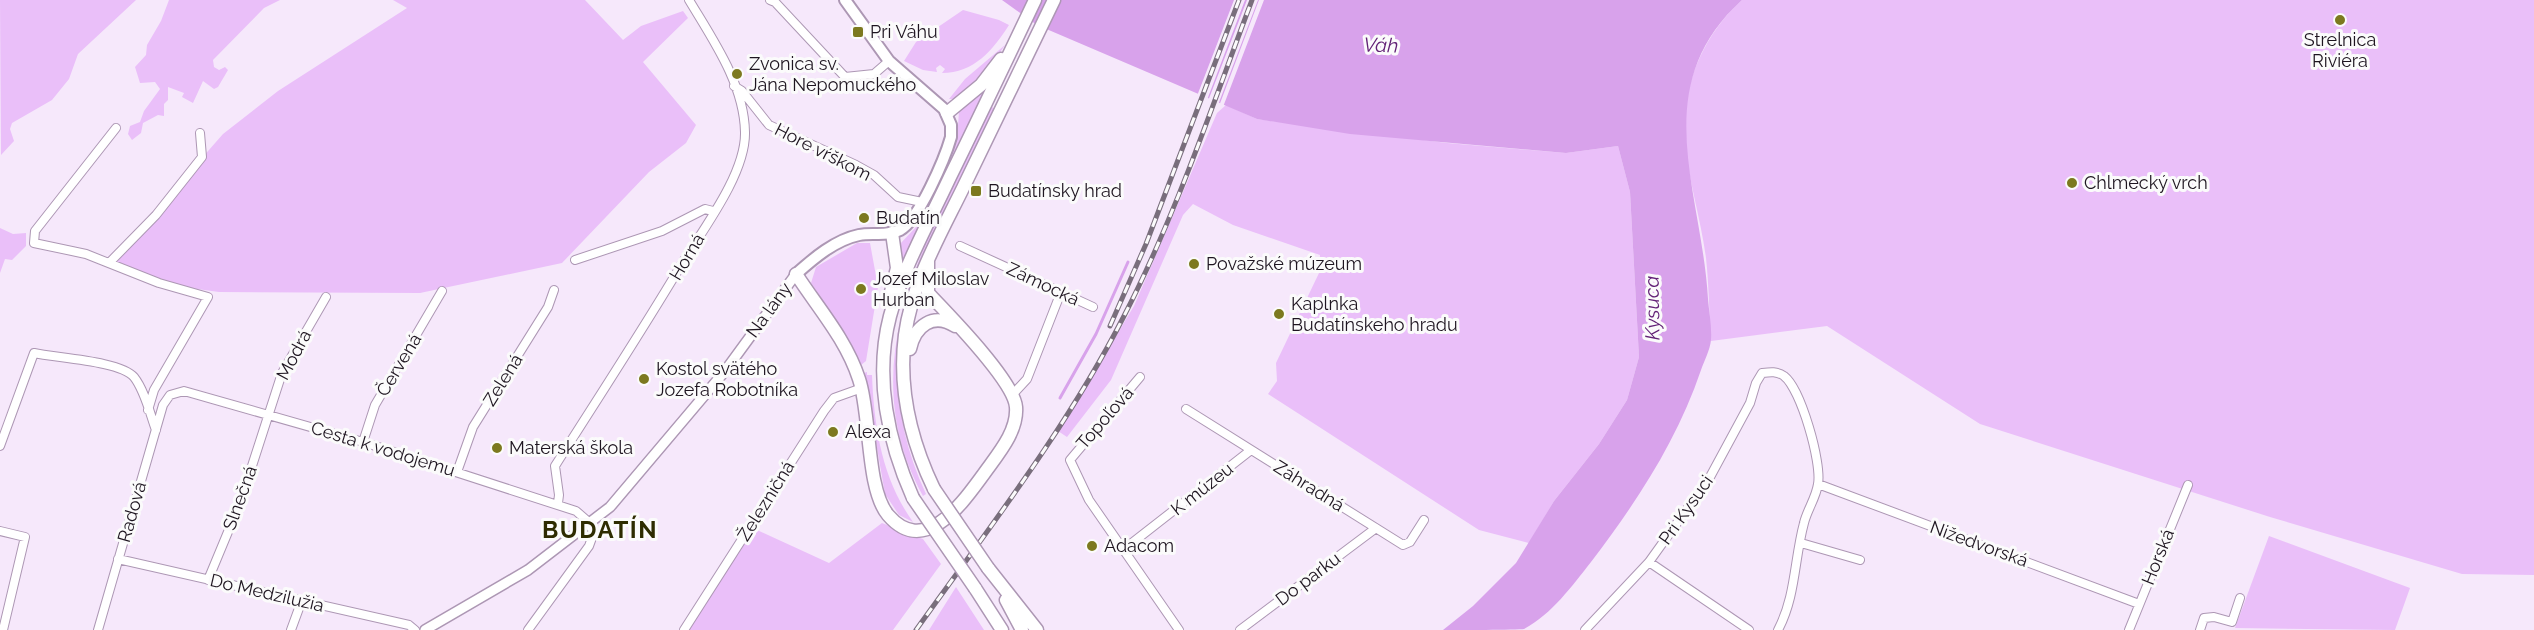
<svg xmlns="http://www.w3.org/2000/svg" width="2534" height="630" font-family="Raleway,sans-serif">
<style>
.green{fill:#eabff9}
.water{fill:#d8a2eb}
.pier{fill:#f6e8fb}
.lines{fill:none;stroke-linecap:round;stroke-linejoin:round}
.stream{stroke:#d8a2eb;stroke-width:3}
.minor-casing{stroke:#ad97b4;stroke-width:10}
.tertiary-casing{stroke:#ad97b4;stroke-width:12}
.secondary-casing{stroke:#ad97b4;stroke-width:14}
.primary-casing{stroke:#ad97b4;stroke-width:15}
.minor{stroke:#fff;stroke-width:8}
.tertiary{stroke:#fff;stroke-width:9}
.secondary{stroke:#fff;stroke-width:10}
.primary{stroke:#fff;stroke-width:12}
.rail-casing{stroke:#796e7c;stroke-width:5}
.rail{stroke:#fbfbfb;stroke-width:3;stroke-dasharray:9;stroke-linecap:butt}
.primary-bridge-casing{stroke:#ad97b4;stroke-width:15;stroke-linecap:butt}
.primary-bridge{stroke:#fff;stroke-width:12}
.poi-dot{fill:#7c791f;stroke:#fbfbfb;stroke-width:2}
.labels{text-anchor:middle;stroke-width:6;stroke-linejoin:round;paint-order:stroke}
.poi-label{font-size:18px;fill:#1e1520;stroke:#fbfbfb;text-anchor:start}
.street-label{font-size:18px;fill:#1e1520;stroke:#fbfbfb}
.water-label{font-size:20px;font-style:italic;fill:#622076;stroke:#fbfbfb}
.district-label{font-size:24px;font-weight:bold;letter-spacing:1.5px;fill:#2e2c01;stroke:#fbfbfb}
</style>
<rect width="100%" height="100%" fill="#f6e8fb"/>
<path class="green" d="M0,0H136L78,54L69,79L52,100L12,123L10,129L14,141L1,155Z
M169,0H280L264,8L213,60L214,67L219,70L225,67L228,70L218,87L214,89L203,81L193,103L182,97L184,93L168,87V100L164,104V116L158,115L143,123L141,133L132,140L128,134L130,126L140,122L144,111L160,89L155,82L140,83L135,67L146,55L147,45L161,21Z
M393,0H585L623,40L641,26L683,11L688,18L643,62L696,125L686,143L649,172L562,263L420,293L219,292L168,285L103,264L136,233L223,134L278,91L407,8Z
M1742,0H2534V575L2462,574L2270,517L1980,424L1827,326L1711,341C1709,313 1709,285 1706,258C1701,220 1689,182 1685,144C1680,89 1702,36 1742,0Z
M963,10L999,20L1009,25C993,50 974,73 942,73L945,69L940,65L936,68L937,72L923,70L904,61L916,42Z
M1005,45C994,61 970,101 949,99L965,79Z
M988,86L902,269L900,244L916,227L957,141L959,111Z
M1226,105L1257,119L1447,143L1566,153L1618,146L1630,192L1639,357L1627,400L1599,444L1554,501L1529,543L1479,530L1268,394L1277,381L1276,363L1319,273L1320,255L1233,225L1193,204L1183,215L1111,380L1067,437L1058,431L1134,306L1217,113Z
M993,107L994,111L900,329C893,388 901,440 926,494L923,496C848,360 931,232 989,110Z
M0,228L13,234L26,233V246L12,260L5,259L0,273Z
M857,243H870L878,287L866,361L861,365L843,331L811,283L816,267Z
M867,372V375H872C874,427 882,479 913,522L899,515L885,494L864,373Z
M882,523L923,539L941,564L893,630H687L755,529L829,563Z
M2269,536L2410,588L2395,630L2235,628Z
M956,587L984,630H929Z"/>
<path class="water" d="M1002,0H1742C1646,87 1702,191 1708,299C1709,312 1712,327 1711,340C1710,350 1704,361 1701,370C1677,441 1636,503 1591,562C1572,586 1552,614 1524,629C1517,630 1456,630 1443,630L1473,606L1516,563L1554,501L1599,444L1627,400L1639,357L1630,192L1618,146L1566,153L1350,134L1257,119L1037,25Z"/>
<path class="pier" d="M1234,0H1245L1207,100L1197,96Z
M1247,0H1258L1218,105L1208,101Z
M1259,0H1264L1223,107L1219,106Z"/>
<g class="lines">
<path class="stream" d="M1060,398L1096,334L1128,262"/>
<g class="minor-casing">
<path id="minor" d="M770,0L775,2L845,77L874,74L889,61
M734,86L742,91L769,125L856,165L874,175L898,197L922,202
M116,128L35,231L34,243L86,254L159,283L208,297L154,390L148,410
M960,246L1093,307
M575,260L662,231L705,209L713,211
M110,262L156,215L202,157L200,133
M1140,377L1070,460L1089,500L1179,630
M1013,394L1027,379L1061,292
M1186,409L1403,545L1410,542L1424,520
M363,442L375,405L442,291
M0,446L34,353C56,358 121,361 134,377C145,391 150,414 156,430
M457,472L473,427L548,307L554,290
M1818,484L2139,604
M558,503L559,495L555,466C598,398 642,331 683,262C704,228 746,173 745,132C744,84 713,40 689,0
M0,531L25,537L3,630
M1801,543L1860,560
M1123,550L1251,450
M118,559L409,625L415,630
M1649,562L1749,630
M208,580L240,503L282,373L326,297
M98,630L163,405L170,395L184,391L363,442L576,511L591,524L593,535L589,546L528,630
M291,630L302,600
M684,630L824,411L834,398L862,388
M1240,630L1376,528
M1585,630L1649,562L1710,477L1750,403L1756,383L1762,373C1770,372 1777,371 1784,376C1801,389 1822,463 1818,484C1816,498 1807,510 1804,523C1794,560 1796,596 1778,630
M2129,630L2188,485
M2200,630L2204,618L2214,617L2232,622L2240,598"/>
</g>
<g class="tertiary-casing">
<path id="tertiary" d="M425,630L528,570L610,507L725,371L796,274"/>
</g>
<g class="secondary-casing">
<path id="secondary" d="M796,274C814,258 835,240 859,235C872,232 887,237 900,230C919,220 945,158 951,137V125L944,109L889,61L845,0"/>
</g>
<g class="primary-casing">
<path id="primary" d="M947,113L981,85L1001,59
M796,274C818,308 846,339 859,379C871,414 866,489 888,515C925,558 963,502 983,475C997,455 1018,432 1016,407C1014,381 948,314 928,293V260
M890,296L897,268L892,233
M910,349C915,326 933,312 955,326
M934,489C911,441 898,389 905,335C912,283 940,235 963,188C993,125 1024,63 1054,0
M913,498C888,442 874,377 890,316C903,268 929,222 950,177C979,118 1007,59 1035,0
M988,568L1037,630
M975,588L1002,630
M1006,600L1022,630"/>
</g>
<use href="#minor" class="minor"/>
<use href="#tertiary" class="tertiary"/>
<use href="#secondary" class="secondary"/>
<use href="#primary" class="primary"/>
<g class="rail-casing">
<path id="rail" d="M1110,326L1146,244L1239,0
M916,630C989,528 1067,428 1124,316C1176,215 1212,106 1252,0"/>
</g>
<use href="#rail" class="rail"/>
<g class="primary-bridge-casing">
<path id="primary-bridge" d="M934,489L988,568
M913,498L975,588"/>
</g>
<use href="#primary-bridge" class="primary-bridge"/>
</g>
<g class="poi-dot">
<circle cx="2340" cy="20" r="6"/>
<rect x="852" y="26" width="12" height="12" rx="3"/>
<circle cx="737" cy="74" r="6"/>
<circle cx="2072" cy="183" r="6"/>
<rect x="970" y="185" width="12" height="12" rx="3"/>
<circle cx="864" cy="218" r="6"/>
<circle cx="1194" cy="264" r="6"/>
<circle cx="861" cy="289" r="6"/>
<circle cx="1279" cy="314" r="6"/>
<circle cx="644" cy="379" r="6"/>
<circle cx="833" cy="432" r="6"/>
<circle cx="497" cy="448" r="6"/>
<circle cx="1092" cy="546" r="6"/>
</g>
<g class="labels">
<g class="poi-label">
<text x="870" y="38">Pri Váhu</text>
<text x="2340" y="46" text-anchor="middle">Strelnica<tspan x="2340" dy="21">Riviéra</tspan></text>
<text x="749" y="70">Zvonica sv.<tspan x="749" dy="21">Jána Nepomuckého</tspan></text>
<text x="2084" y="189">Chlmecký vrch</text>
<text x="988" y="197">Budatínsky hrad</text>
<text x="876" y="224">Budatín</text>
<text x="1206" y="270">Považské múzeum</text>
<text x="873" y="285">Jozef Miloslav<tspan x="873" dy="21">Hurban</tspan></text>
<text x="1291" y="310">Kaplnka<tspan x="1291" dy="21">Budatínskeho hradu</tspan></text>
<text x="656" y="375">Kostol svätého<tspan x="656" dy="21">Jozefa Robotníka</tspan></text>
<text x="845" y="438">Alexa</text>
<text x="509" y="454">Materská škola</text>
<text x="1104" y="552">Adacom</text>
</g>
<g class="street-label">
<text transform="translate(823 152) rotate(27)" y="6">Hore vŕškom</text>
<text transform="translate(687 257) rotate(-59)" y="6">Horná</text>
<text transform="translate(1043 284) rotate(25)" y="6">Zámocká</text>
<text transform="translate(769 310) rotate(-54)" y="6">Na lány</text>
<text transform="translate(294 355) rotate(-62)" y="6">Modrá</text>
<text transform="translate(399 365) rotate(-59)" y="6">Červená</text>
<text transform="translate(503 380) rotate(-58)" y="6">Zelená</text>
<text transform="translate(1105 418) rotate(-49)" y="6">Topoľová</text>
<text transform="translate(383 449) rotate(17)" y="6">Cesta k vodojemu</text>
<text transform="translate(1309 486) rotate(32)" y="6">Záhradná</text>
<text transform="translate(1202 489) rotate(-38)" y="6">K múzeu</text>
<text transform="translate(240 498) rotate(-70)" y="6">Slnečná</text>
<text transform="translate(766 501) rotate(-58)" y="6">Železničná</text>
<text transform="translate(1686 510) rotate(-55)" y="6">Pri Kysuci</text>
<text transform="translate(132 512) rotate(-74)" y="6">Radová</text>
<text transform="translate(1979 544) rotate(20)" y="6">Nižedvorská</text>
<text transform="translate(2158 557) rotate(-68)" y="6">Horská</text>
<text transform="translate(1308 579) rotate(-37)" y="6">Do parku</text>
<text transform="translate(267 593) rotate(13)" y="6">Do Medzilužia</text>
</g>
<g class="water-label">
<text transform="translate(1381 45) rotate(2)" y="7">Váh</text>
<text transform="translate(1652 308) rotate(-91)" y="7">Kysuca</text>
</g>
<g class="district-label">
<text x="600" y="538">BUDATÍN</text>
</g>
</g>
</svg>
